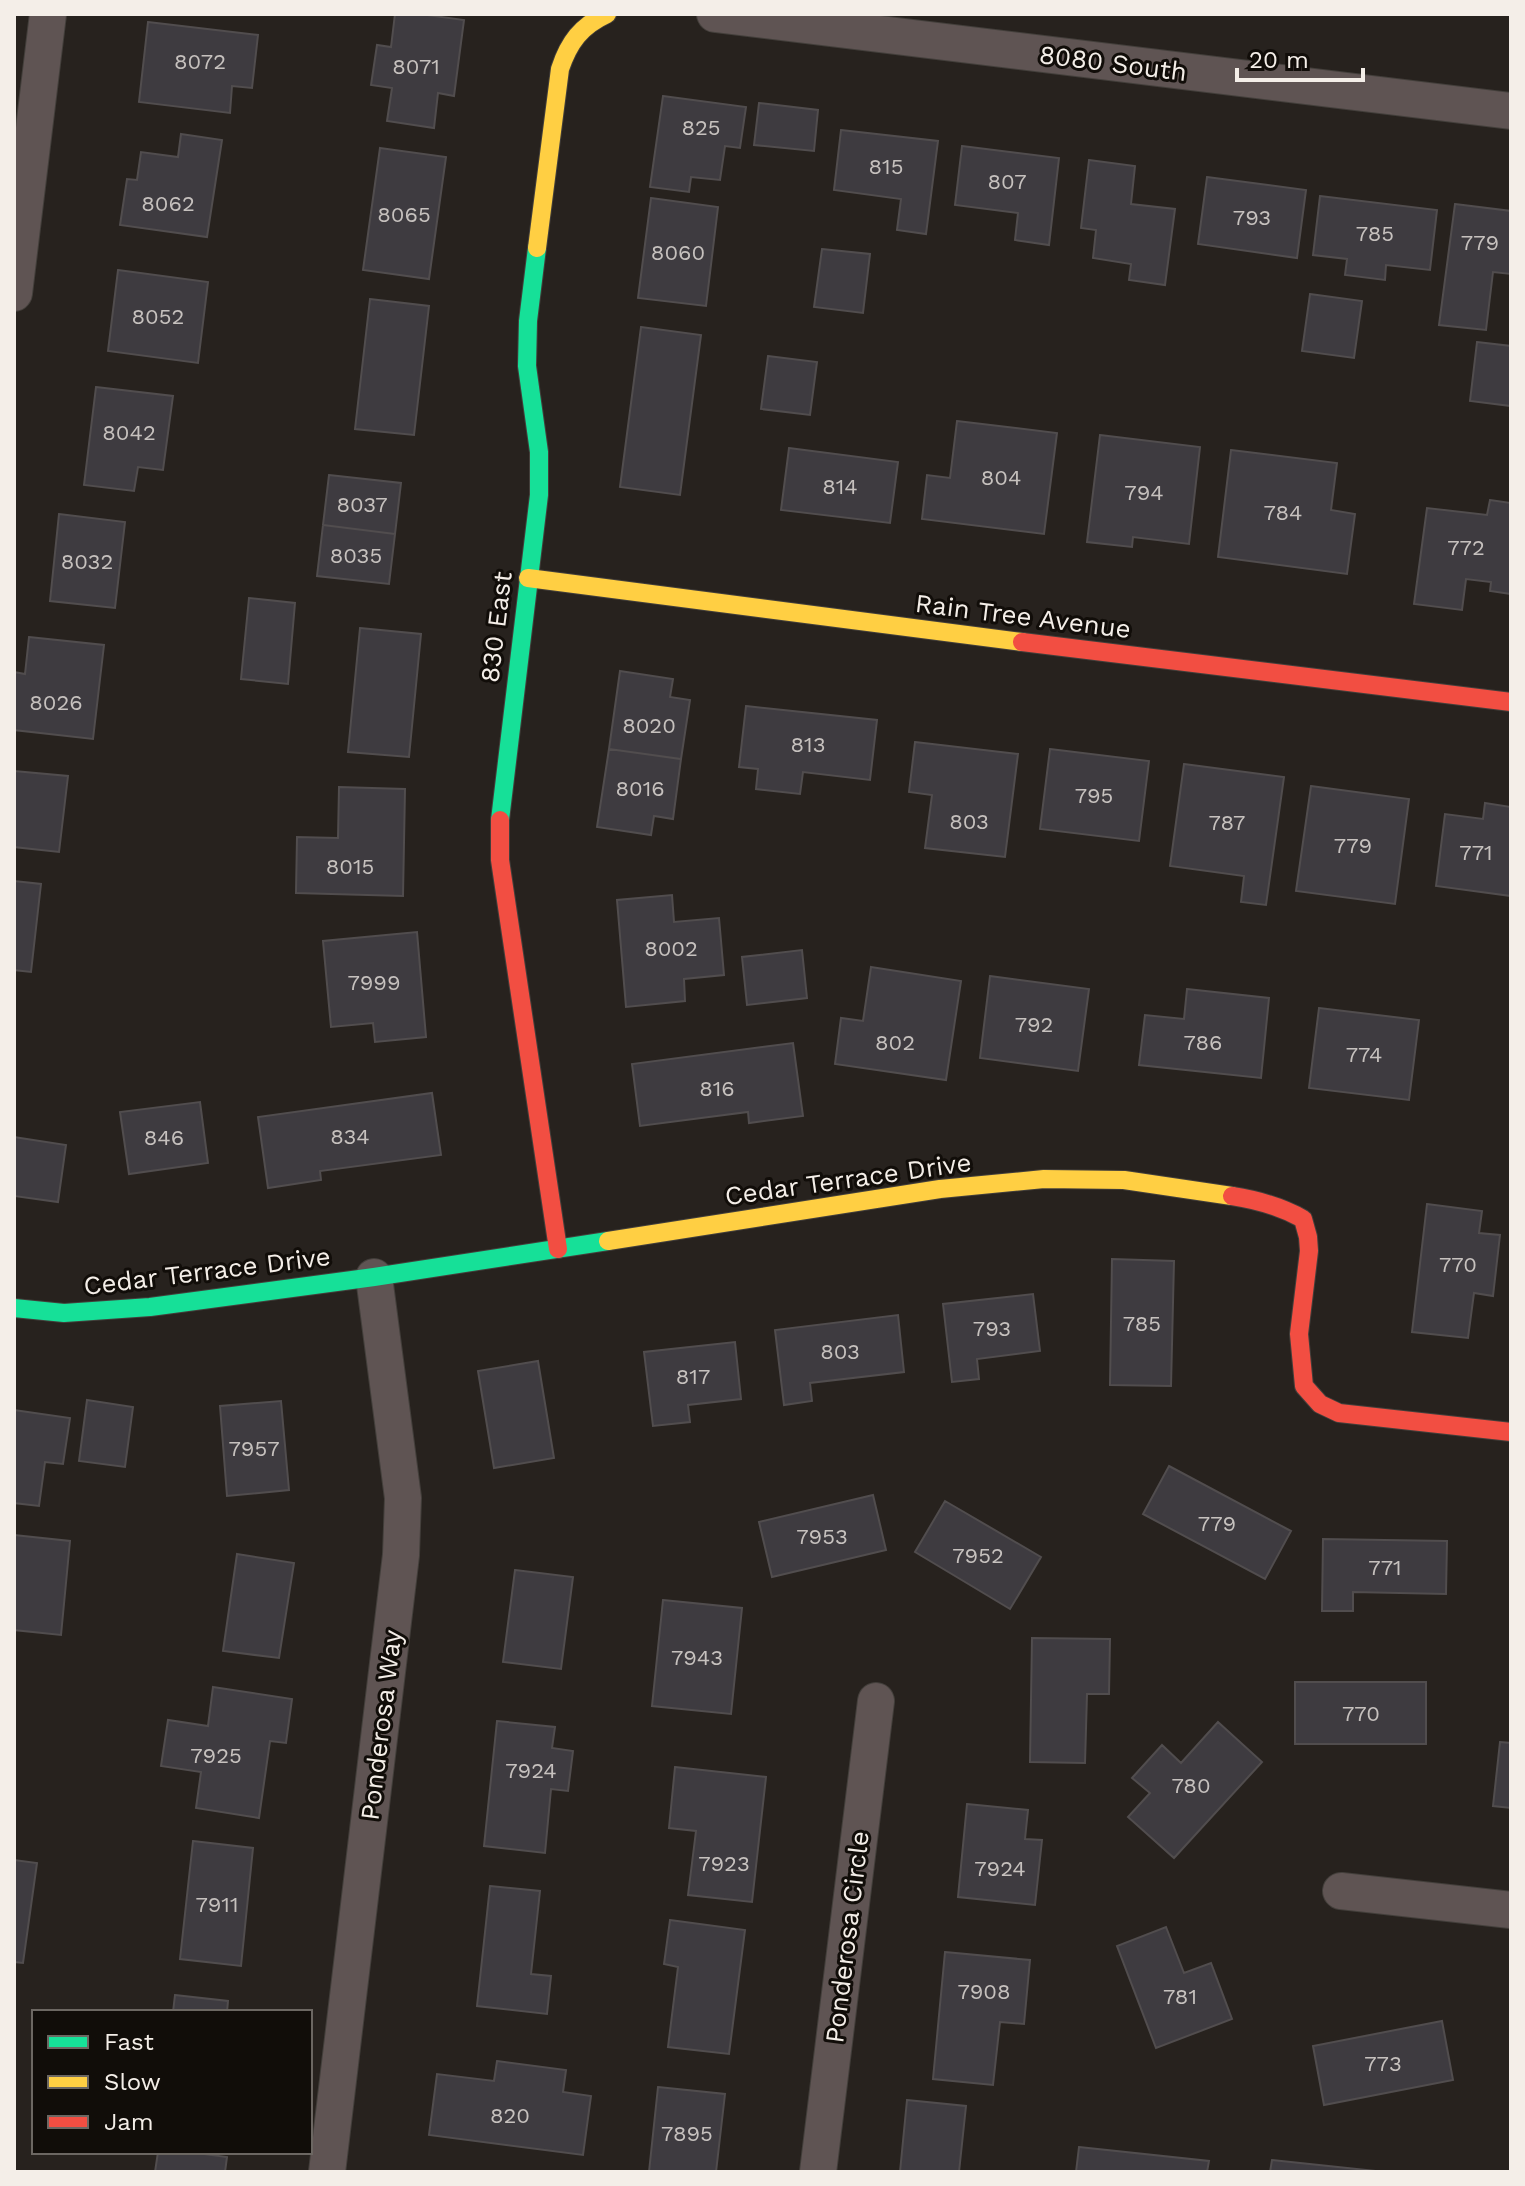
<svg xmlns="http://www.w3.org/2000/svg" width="1525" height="2186" font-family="'Work Sans',sans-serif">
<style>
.building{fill:#3e3b40;stroke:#514d4e;stroke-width:2}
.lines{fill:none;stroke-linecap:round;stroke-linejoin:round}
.street-casing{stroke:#433f3b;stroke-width:38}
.fast-casing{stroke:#433f3b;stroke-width:20}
.slow-casing{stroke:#433f3b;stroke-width:20}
.jam-casing{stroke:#433f3b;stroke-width:20}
.street{stroke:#5f5453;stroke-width:36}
.fast{stroke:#16e098;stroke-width:18}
.slow{stroke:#ffcf43;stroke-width:18}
.jam{stroke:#f24e42;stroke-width:18}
.labels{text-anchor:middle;stroke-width:6;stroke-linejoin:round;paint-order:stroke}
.number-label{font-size:22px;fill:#c6c1be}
.street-label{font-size:26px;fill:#f4eee8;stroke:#110d09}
</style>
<rect width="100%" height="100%" fill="#27221e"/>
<path class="building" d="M395,14H420L464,20L454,96L438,93L434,128L387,121L392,88L371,85L377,45L391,47Z
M148,22L258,35L252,88L232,86L230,113L139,102Z
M663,96L746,107L740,148L725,146L720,180L691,177L689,192L650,187Z
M759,103L818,110L814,151L754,145Z
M841,130L938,141L926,234L897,230L901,199L834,190Z
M181,134L222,140L207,237L120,225L127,179L137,180L141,152L178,157Z
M962,146L1059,158L1049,245L1015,240L1018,213L955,205Z
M380,148L446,157L429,279L363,270Z
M1089,160L1135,166L1131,204L1175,209L1165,285L1129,280L1131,264L1093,258L1096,230L1081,228Z
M1207,177L1306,190L1297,258L1198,244Z
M1320,196L1437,210L1430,270L1386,265L1385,280L1345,275L1347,259L1313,255Z
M651,198L718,207L706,306L638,298Z
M1455,204L1511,211V274L1493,272L1486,330L1439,325Z
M822,249L870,254L863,313L814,307Z
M118,270L208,282L198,363L108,351Z
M1310,294L1362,301L1354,358L1302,351Z
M370,299L429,306L414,435L355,429Z
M641,327L701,335L680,495L620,487Z
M1477,342L1511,346V406L1470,401Z
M768,356L817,362L810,415L761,409Z
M96,387L173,396L163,470L138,467L134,491L84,485Z
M957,421L1057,433L1044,534L922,519L927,475L950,478Z
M1100,435L1200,447L1189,544L1133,537L1132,547L1087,542Z
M789,448L898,462L890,523L781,510Z
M1231,450L1337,463L1331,510L1355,514L1347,574L1218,557Z
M329,475L401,483L395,534L323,525Z
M1490,500L1511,503V594L1490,591L1491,582L1466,579L1462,610L1414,604L1427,508L1487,515Z
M59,514L125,522L115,608L50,601Z
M323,525L395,534L389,584L317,576Z
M249,598L295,603L288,684L241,679Z
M360,628L421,634L409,757L348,752Z
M29,637L104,645L93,739L14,730V672L25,674Z
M620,671L673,679L670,697L690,700L681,759L609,749Z
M746,706L877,720L870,780L803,772L800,794L756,789L758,769L739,767Z
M915,742L1018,754L1005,857L925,848L932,795L909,792Z
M609,749L681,759L673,819L654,816L651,835L597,827Z
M1050,749L1149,761L1139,841L1040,829Z
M1184,764L1284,777L1266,905L1241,902L1244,876L1170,866Z
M14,771L68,776L59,852L14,847Z
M1311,786L1409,799L1395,904L1296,891Z
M339,787L405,789L403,896L296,893L297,837L338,838Z
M1485,803L1511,807V896L1436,886L1445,814L1483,819Z
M14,881L41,884L31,972L14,970Z
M672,895L674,922L719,918L724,975L684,979L685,1001L626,1007L617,900Z
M417,932L426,1037L375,1042L373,1023L331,1027L323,941Z
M802,950L807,998L747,1005L742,957Z
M871,967L961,981L946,1080L835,1064L841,1018L863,1021Z
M990,976L1089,989L1078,1071L980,1058Z
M1187,989L1269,998L1261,1078L1139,1065L1145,1015L1184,1019Z
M1319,1008L1419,1020L1409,1100L1309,1088Z
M793,1043L803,1116L749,1123L748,1112L640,1126L632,1064Z
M432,1093L441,1155L320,1171L321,1180L268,1188L258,1117Z
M200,1102L208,1163L129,1174L120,1112Z
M14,1137L66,1145L58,1202L14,1196Z
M1427,1204L1482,1211L1479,1233L1500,1235L1493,1296L1474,1293L1468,1338L1412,1332Z
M1112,1259L1174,1261L1171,1386L1110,1385Z
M1033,1294L1040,1351L977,1359L979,1379L952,1382L943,1304Z
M898,1315L904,1372L810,1383L812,1401L784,1405L775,1330Z
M735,1342L741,1399L688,1405L690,1422L653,1426L644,1352Z
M538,1361L554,1458L494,1468L478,1371Z
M87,1400L133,1407L125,1467L79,1461Z
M281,1401L289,1490L227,1496L220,1406Z
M14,1410L70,1418L63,1464L45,1462L39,1506L14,1503Z
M1169,1466L1291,1531L1265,1579L1143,1514Z
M873,1495L886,1550L772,1577L759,1522Z
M945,1501L1041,1557L1010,1609L915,1552Z
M14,1535L70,1541L61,1635L14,1630Z
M1323,1539L1447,1541L1446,1594L1353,1592V1611H1322Z
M237,1554L294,1563L279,1658L223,1651Z
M515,1570L573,1577L561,1669L503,1662Z
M663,1600L742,1608L731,1714L652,1706Z
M1032,1638L1110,1639L1109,1694H1087L1085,1763L1030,1762Z
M1295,1682H1426V1744H1295Z
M213,1687L292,1699L286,1743L270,1741L259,1818L196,1808L201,1772L161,1766L168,1720L208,1726Z
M497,1721L555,1727L552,1748L573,1751L568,1791L551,1789L545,1853L484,1846Z
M1218,1722L1262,1762L1174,1858L1128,1817L1150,1793L1132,1778L1162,1745L1181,1763Z
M1500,1742L1511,1743V1808L1493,1806Z
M675,1767L766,1777L752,1902L688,1895L696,1831L669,1828Z
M967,1804L1028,1810L1025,1839L1042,1840L1035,1905L958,1897Z
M193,1841L253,1848L241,1966L180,1959Z
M14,1860L37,1863L23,1963L14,1962Z
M490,1886L540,1891L531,1974L551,1976L547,2014L477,2006Z
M670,1920L745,1930L729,2054L668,2047L678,1967L664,1964Z
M1166,1927L1184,1973L1211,1963L1232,2019L1156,2048L1117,1946Z
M945,1952L1030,1960L1024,2024L1000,2022L993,2085L933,2079Z
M175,1995L228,2001L227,2012H173Z
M1442,2021L1453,2080L1324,2105L1313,2046Z
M497,2061L566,2070L563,2092L591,2096L583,2155L429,2135L437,2074L494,2081Z
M658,2087L725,2094L716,2172H649Z
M907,2100L966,2106L959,2172H900Z
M1079,2147L1209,2161L1207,2172H1076Z
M158,2152H189L227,2157L225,2172H155Z
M1272,2160L1385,2172H1270Z"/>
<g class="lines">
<g class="street-casing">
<path id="street" d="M715,14L1511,111
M14,293L48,14
M1341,1891L1511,1910
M327,2172L401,1555L403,1498L374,1277
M818,2172L876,1701"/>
</g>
<g class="fast-casing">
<path id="fast" d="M500,820L539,495V452L527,366L528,321L537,248
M14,1308L64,1313L150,1307L374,1277L608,1241"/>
</g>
<g class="slow-casing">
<path id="slow" d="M537,248L560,69C569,42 581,26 607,14
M528,578L1022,642
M608,1241L940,1189L1044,1179L1124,1180L1232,1196"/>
</g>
<g class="jam-casing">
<path id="jam" d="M1022,642L1511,702
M500,820V860L558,1249
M1232,1196C1258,1200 1280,1206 1303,1219L1308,1237L1309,1251L1299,1334L1304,1386L1320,1404L1339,1413L1511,1432"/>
</g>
<use href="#street" class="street"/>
<use href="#fast" class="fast"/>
<use href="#slow" class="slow"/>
<use href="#jam" class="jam"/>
</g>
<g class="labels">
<g class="number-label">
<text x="200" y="69">8072</text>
<text x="416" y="74">8071</text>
<text x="701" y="135">825</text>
<text x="886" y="174">815</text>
<text x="1007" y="189">807</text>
<text x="168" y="211">8062</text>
<text x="404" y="222">8065</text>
<text x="1252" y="225">793</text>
<text x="1375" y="241">785</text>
<text x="1480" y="250">779</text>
<text x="678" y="260">8060</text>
<text x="158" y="324">8052</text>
<text x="129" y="440">8042</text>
<text x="1001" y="485">804</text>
<text x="840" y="494">814</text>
<text x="1144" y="500">794</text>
<text x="362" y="512">8037</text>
<text x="1283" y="520">784</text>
<text x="1466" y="555">772</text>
<text x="356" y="563">8035</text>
<text x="87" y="569">8032</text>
<text x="56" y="710">8026</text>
<text x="649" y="733">8020</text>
<text x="808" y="752">813</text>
<text x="640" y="796">8016</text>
<text x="1094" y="803">795</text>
<text x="969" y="829">803</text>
<text x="1227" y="830">787</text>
<text x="1353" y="853">779</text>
<text x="1476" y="860">771</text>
<text x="350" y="874">8015</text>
<text x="671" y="956">8002</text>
<text x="374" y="990">7999</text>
<text x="1034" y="1032">792</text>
<text x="895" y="1050">802</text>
<text x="1203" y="1050">786</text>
<text x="1364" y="1062">774</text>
<text x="717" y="1096">816</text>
<text x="350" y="1144">834</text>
<text x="164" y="1145">846</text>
<text x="1458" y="1272">770</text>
<text x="1142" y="1331">785</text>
<text x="992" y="1336">793</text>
<text x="840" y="1359">803</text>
<text x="693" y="1384">817</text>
<text x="254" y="1456">7957</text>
<text x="1217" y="1531">779</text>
<text x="822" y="1544">7953</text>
<text x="978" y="1563">7952</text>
<text x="1385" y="1575">771</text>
<text x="697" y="1665">7943</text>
<text x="1361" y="1721">770</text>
<text x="216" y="1763">7925</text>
<text x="531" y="1778">7924</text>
<text x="1191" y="1793">780</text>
<text x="724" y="1871">7923</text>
<text x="1000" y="1876">7924</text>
<text x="217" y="1912">7911</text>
<text x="984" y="1999">7908</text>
<text x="1180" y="2004">781</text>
<text x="1383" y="2071">773</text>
<text x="510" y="2123">820</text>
<text x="687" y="2141">7895</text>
</g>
<g class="street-label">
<text transform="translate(1113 63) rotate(7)" y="9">8080 South</text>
<text transform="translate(1023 616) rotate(7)" y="9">Rain Tree Avenue</text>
<text transform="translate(496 627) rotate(-83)" y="9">830 East</text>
<text transform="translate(848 1179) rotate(-8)" y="9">Cedar Terrace Drive</text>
<text transform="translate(207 1271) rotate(-7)" y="9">Cedar Terrace Drive</text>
<text transform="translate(381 1725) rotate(-83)" y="9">Ponderosa Way</text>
<text transform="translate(847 1937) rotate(-83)" y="9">Ponderosa Circle</text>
</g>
</g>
<rect width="1525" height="2186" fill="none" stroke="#f4eee8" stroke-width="32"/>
<rect x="32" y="2010" width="280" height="144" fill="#110d09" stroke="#6c6762" stroke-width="2"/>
<rect x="48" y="2036" width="40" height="12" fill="#16e098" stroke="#6c6762" stroke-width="2"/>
<text x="104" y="2050" font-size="24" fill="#f4eee8">Fast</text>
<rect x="48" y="2076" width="40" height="12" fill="#ffcf43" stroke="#6c6762" stroke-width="2"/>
<text x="104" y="2090" font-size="24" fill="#f4eee8">Slow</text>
<rect x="48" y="2116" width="40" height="12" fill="#f24e42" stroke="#6c6762" stroke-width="2"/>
<text x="104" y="2130" font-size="24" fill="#f4eee8">Jam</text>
<path d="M1237 68v12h126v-12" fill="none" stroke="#f4eee8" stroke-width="4"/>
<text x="1249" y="68" font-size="24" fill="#f4eee8" stroke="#110d09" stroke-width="6" paint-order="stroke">20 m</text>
</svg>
